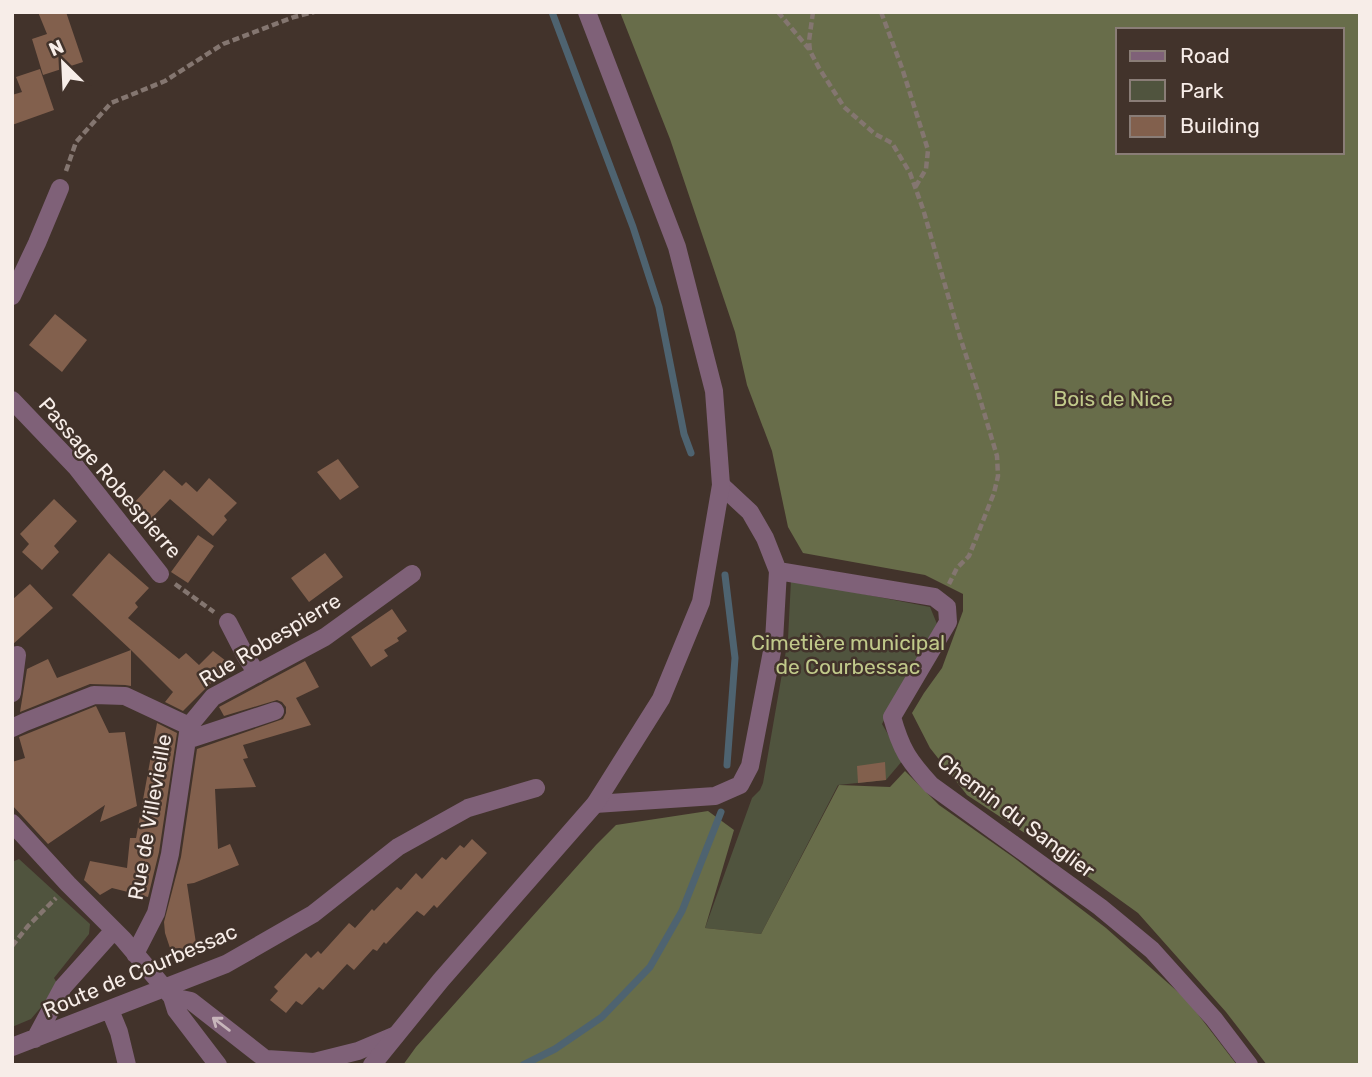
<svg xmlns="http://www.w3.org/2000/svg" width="1372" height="1077" font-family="Rubik,sans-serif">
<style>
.green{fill:#50543e}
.forest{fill:#686d4a;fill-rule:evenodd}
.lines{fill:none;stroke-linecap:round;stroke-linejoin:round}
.stream{stroke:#4e6370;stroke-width:7}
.building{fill:#82604d}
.path{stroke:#847670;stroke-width:4.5;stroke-dasharray:7 3.5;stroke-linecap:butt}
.minor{stroke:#7f6178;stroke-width:18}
.tertiary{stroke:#7f6178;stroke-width:18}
.oneway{stroke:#c7b5bb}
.labels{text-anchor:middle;stroke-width:5;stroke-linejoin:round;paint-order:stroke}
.park-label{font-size:21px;fill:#c0c98a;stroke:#42332b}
.street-label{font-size:21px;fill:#f7ede8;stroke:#42332b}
</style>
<rect width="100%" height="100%" fill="#42332b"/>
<path class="green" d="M791,580L930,607L937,624L882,724L903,760L886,780L838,785L761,934L705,928L752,798L760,790L763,783L788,639Z
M19,859L90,924L89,934L54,978L58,985L48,999L31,1019L12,1027V862Z"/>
<path class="forest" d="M620,12H1360V1065H1267L1226,1012L1138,913L1052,851L967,795L930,748L912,713L924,693L942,668L963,611V594L925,575L803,553L788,527L772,451L747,385L735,332L670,139ZM1118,30H1342V152H1118Z
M905,771L939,805L1013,857L1106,928L1187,1000L1237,1065H403L416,1047L596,845L616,825L708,811L734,830L705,928L761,934L839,785L890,787Z"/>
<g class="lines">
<path class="stream" d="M552,12L633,227L659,307L684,434L691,453
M725,575L735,658L727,765
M523,1065L555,1049L602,1017L650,967L682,911L721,812"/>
</g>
<path class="building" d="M38,12H66L83,62L43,75L32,39L47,34Z
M40,69L54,110L12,125V95L22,92L16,77Z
M55,314L87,340L62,372L29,345Z
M338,459L359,487L340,500L317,472Z
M164,470L182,486L186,482L197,492L209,478L237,503L224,516L227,520L213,536L170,499L151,519L134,503Z
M54,499L77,521L54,546L59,552L42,570L22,552L29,544L20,534Z
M198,535L214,546L188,583L171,572Z
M109,553L149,588L135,603L138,607L128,618L179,659L186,653L199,665L213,651L230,664L183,711L165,702L173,692L131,650L72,595Z
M325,553L343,577L309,602L291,578Z
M30,584L53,608L12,645V600Z
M392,609L407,631L397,638L399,641L384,650L388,656L371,667L351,637Z
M131,650V686L125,685L90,684L20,712L27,669L48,659L57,678Z
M305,661L319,687L296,698L311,725L243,745L248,758L243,759L256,787L215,789L218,849L230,844L239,865L194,883L187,884L197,950L170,948L165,933L164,922L181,857L197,749L283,719L286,713V707L282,702L277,700L224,716L219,707Z
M96,706L109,733L125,732L137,806L100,822L105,805L48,844L12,805V762L25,758L19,737Z
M157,723L177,733L159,852L148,897L112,888L100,895L84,880L90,861L127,868L130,838H136Z
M885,762L886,780L858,783L857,766Z
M472,839L487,853L437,908L434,905L424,916L417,911L386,944L384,942L377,951L373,949L354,970L347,964L323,990L319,987L302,1005L296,1001L286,1013L270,1000L278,991L274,987L306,953L311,958L318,951L321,954L349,923L355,928L372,909L374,911L397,887L401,890L416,873L422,879L442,857L446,860L460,845L464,848Z"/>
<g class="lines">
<path class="path" d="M778,12L809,49
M813,12L809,41L810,51L819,68L844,107L875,134L892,143L910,173L923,209L960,337L977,389L997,456L998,476L994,493L969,556L957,568L949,584
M881,12L902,68L928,150L926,169L916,186
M66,171L76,142L111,103L165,81L223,44L294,17L314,12
M175,584L214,612
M12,946L28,926L56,898"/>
<path class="minor" d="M12,296L37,243L60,188
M12,400L76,467L160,574
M778,571L934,597L947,607L948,622L892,717C901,749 908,760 931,785L1100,907L1152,950L1214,1019L1249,1065
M228,622L245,655L257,674
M12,693L17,655
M12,728L25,722L94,695L125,696L189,726
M187,740L275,711
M595,804L715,796L740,785L750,766L774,641L778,571L765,538L750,512L721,485
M12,823L68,884L123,939L172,997L176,1010L218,1065
M135,954L156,913L170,854L189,726L213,697L325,637L412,574
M172,997L191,1001L273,1065
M110,1010L119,1032L127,1065
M35,1039L63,987L114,930
M12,1047L226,964L313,914L398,847L468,808L536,788
M267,1059L314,1062L358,1051L396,1035"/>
<path class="tertiary" d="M372,1065L441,980L595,804L661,699L701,602L721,485L714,391L677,247L587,12"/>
</g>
<defs><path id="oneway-shaft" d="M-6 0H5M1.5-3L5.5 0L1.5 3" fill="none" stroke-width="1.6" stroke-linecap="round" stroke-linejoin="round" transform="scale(1.75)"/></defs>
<use class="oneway" href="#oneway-shaft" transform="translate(221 1024) rotate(-143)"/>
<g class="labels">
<g class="park-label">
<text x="1113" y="406">Bois de Nice</text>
<text x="848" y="650">Cimetière municipal<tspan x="848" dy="24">de Courbessac</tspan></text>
</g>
<g class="street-label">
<text transform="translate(110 478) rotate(49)" y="7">Passage Robespierre</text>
<text transform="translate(270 640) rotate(-31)" y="7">Rue Robespierre</text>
<text transform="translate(1016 816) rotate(37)" y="7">Chemin du Sanglier</text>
<text transform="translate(150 817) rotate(-80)" y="7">Rue de Villevieille</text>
<text transform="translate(140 971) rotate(-23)" y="7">Route de Courbessac</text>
</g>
</g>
<rect width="1372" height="1077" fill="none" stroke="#f7ede8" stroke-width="28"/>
<rect x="1116" y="28" width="228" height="126" fill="#42332b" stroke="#8a7d77" stroke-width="2"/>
<rect x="1130" y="51" width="35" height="10" fill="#7f6178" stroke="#8a7d77" stroke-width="2"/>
<text x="1180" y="63" font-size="21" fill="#f7ede8">Road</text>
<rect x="1130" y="80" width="35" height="21" fill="#50543e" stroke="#8a7d77" stroke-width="2"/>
<text x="1180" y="98" font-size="21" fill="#f7ede8">Park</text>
<rect x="1130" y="116" width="35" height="21" fill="#82604d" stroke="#8a7d77" stroke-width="2"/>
<text x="1180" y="133" font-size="21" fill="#f7ede8">Building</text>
<g transform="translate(63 63) rotate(336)" stroke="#42332b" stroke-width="5" paint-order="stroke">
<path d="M0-5L12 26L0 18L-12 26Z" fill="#f7ede8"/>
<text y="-10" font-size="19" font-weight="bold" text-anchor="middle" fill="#f7ede8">N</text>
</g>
</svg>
